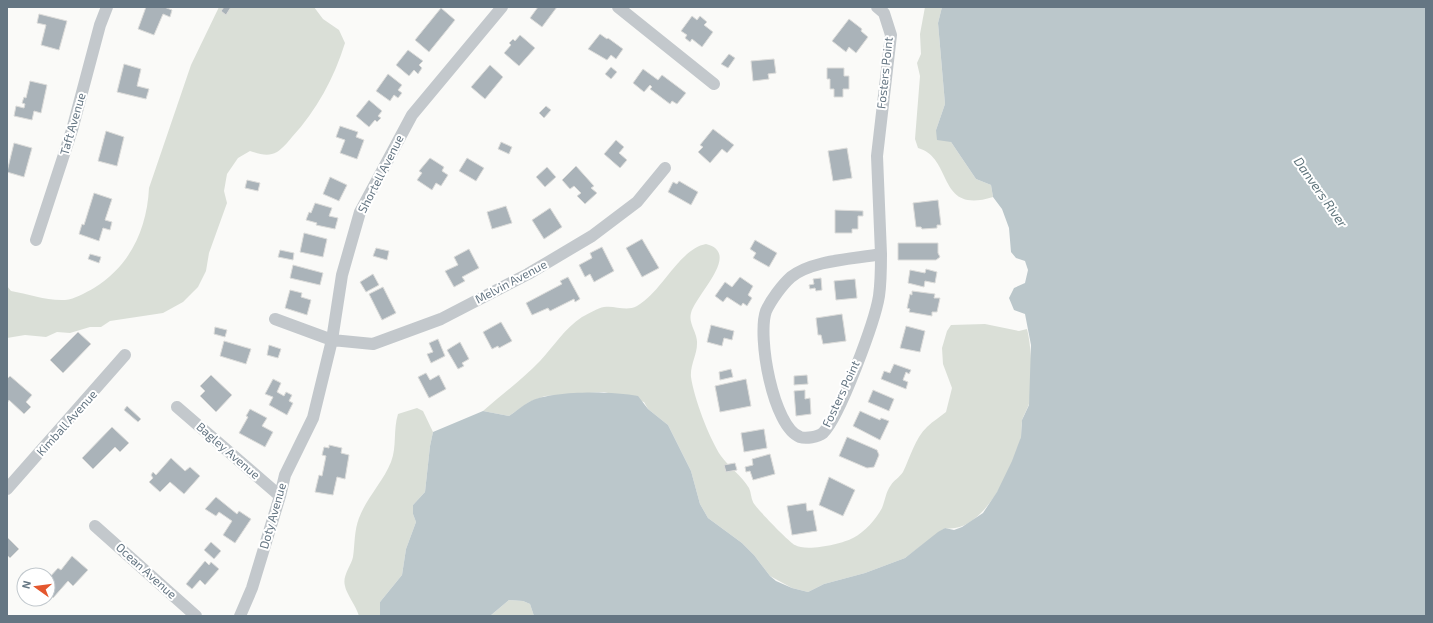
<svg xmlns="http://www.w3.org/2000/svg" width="1433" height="623" font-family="'Exo 2',sans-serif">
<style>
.green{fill:#dadfd7}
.water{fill:#bbc7cb}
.building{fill:#aab3b9;stroke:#dcdcda}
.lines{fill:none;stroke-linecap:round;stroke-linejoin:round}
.minor{stroke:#c3c8cc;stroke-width:12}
.labels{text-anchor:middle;stroke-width:4;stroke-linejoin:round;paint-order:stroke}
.street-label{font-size:12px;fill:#657683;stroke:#fff}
.water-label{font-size:13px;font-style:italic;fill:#60757c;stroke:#fff}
</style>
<rect width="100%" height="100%" fill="#fafaf8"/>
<path class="green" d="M219,7H314L323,19L339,30L345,43C334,78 317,110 292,137C288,142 282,149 277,152C268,157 260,154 250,151L238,158L227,174L224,191L227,203L209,253L206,271L198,287L183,302L163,313L110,321L101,327H90L70,333L57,332L46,337L25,335L7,338V286L11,291C28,294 47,301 65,300C75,299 85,293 94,288C130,266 147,229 149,188L191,65Z
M925,7H942L938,23L945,104L936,130L951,142L976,179L991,185L993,197C936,215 954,158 918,148L915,139L920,76L917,63L921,54L920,34Z
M706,244C742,253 696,294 691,313C688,324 698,333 697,344C697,355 690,365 691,377C694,398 709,438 721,456C729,467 742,476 749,488C751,492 751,498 753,502C754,506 790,543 795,545C806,552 842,544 853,538C865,532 876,519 882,508C885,501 886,491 891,485C894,480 899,478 903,472C910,458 915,438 927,427C933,421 940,417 946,412L952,388L943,364L942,348L947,331L951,325L985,324L1019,331L1027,329C1032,349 1033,384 1029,404C1027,410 1023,416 1022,421C1021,426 1022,432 1021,437C1015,467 982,535 945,528L905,558L865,573L824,584L808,592L792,588L770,576L754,555L742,543L708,518L700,504L691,471L668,425L648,409L644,402L604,392L545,396L529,402L509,416L483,411C502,394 523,379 540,361C554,346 565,328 582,317C588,314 598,308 604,307C615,305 626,312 637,306C662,292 679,249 706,244Z
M417,408L423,411L433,432L430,446L425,492L413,505V514L416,522L406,549L402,575L380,602V616H359C356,606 346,593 345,586C342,576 351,566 353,557C355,544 354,531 359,518C367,497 383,482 391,462C397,447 393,430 398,414Z
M509,600L523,601L530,604L534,616H490Z"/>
<path class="water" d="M942,7H1426V616H534L530,604L523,601L509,600L490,616H380V602L402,575L406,549L416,522L413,514V505L425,492L430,446L433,432L483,411L509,416C515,412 522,406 529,402C551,390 612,391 638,396L648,409L668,425L691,471L700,504L708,518L742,543L754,555L770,576L776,581L792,588L808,592L824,584L865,573L905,558L938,532L945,528L954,530L962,527L983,513L997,492L1012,461L1021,437L1022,420L1029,405L1031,345L1025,314L1014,310L1009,298L1014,288L1025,283L1028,270L1025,261L1016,258L1011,252L1009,228L1002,209L993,197L991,185L976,179L951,142L937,140L936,130L945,104L938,23Z"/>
<path class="building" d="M146,7H164L172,10L170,17L163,14L154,35L138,29Z
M224,7H231L226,15L221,11Z
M538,7H557L542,27L530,18Z
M441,8L455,20L429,52L415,40Z
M39,14L67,21L59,50L41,45L46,25L37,23Z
M692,16L697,20L700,16L707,22L704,25L713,32L702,47L692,39L690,42L685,38L687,35L681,31Z
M849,19L862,29L861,31L868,37L856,53L849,47L846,52L832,41Z
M600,34L607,39L608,38L623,49L616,59L611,55L607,60L588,49Z
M520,35L535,48L519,66L504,53L511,45L509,43L513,39L515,41Z
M408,50L423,61L419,65L422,68L418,74L414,70L409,76L396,65Z
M729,54L735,58L728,68L721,64Z
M774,59L776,73L768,74L769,79L753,81L751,61Z
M124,64L141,69L137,86L149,89L146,99L117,92Z
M490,65L503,77L485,99L471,87Z
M611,67L617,72L611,79L605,74Z
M827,68H844V76H849V89H843V97H834V89H830V79H827Z
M643,69L658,80L662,75L686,93L677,104L672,101L670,104L650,89L652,87L650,85L644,92L633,83Z
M388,74L402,85L398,90L402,93L398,98L394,95L390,101L376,91Z
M30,81L47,85L41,113L34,111L32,120L14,116L16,106L24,108L25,104L22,103L24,97L26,98Z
M369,100L382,111L378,116L381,118L377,122L375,120L369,127L356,116Z
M546,106L551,110L544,118L539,113Z
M340,126L358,132L356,137L364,140L357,159L340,153L345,140L336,137Z
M713,129L734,145L727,153L722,149L710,163L698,152L703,147L700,145Z
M106,131L124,137L117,166L98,161Z
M616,140L624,147L619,153L627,160L620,168L604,154Z
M501,142L512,147L509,154L498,149Z
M14,143L32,148L24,177L7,172Z
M847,148L852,178L833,181L828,151Z
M430,158L444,167L442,171L448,175L441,186L436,183L432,190L417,180L422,173L419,171Z
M467,158L484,168L476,181L459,171Z
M576,166L594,186L591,188L597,193L585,204L577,196L581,193L574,186L570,189L562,180Z
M547,167L556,177L545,187L536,177Z
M330,177L347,185L339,201L323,194Z
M247,180L260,183L258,191L245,188Z
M679,181L698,192L691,205L668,192L673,182L677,184Z
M94,193L112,199L105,220L112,222L110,230L103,228L99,241L79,234L82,224L84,225Z
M938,200L941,225H937V228L922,229L921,227H916L913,203Z
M315,203L332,208L329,216L338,218L335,229L316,225L317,223L306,220L309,212L311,213Z
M506,206L512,223L492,229L487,212Z
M550,208L562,227L544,239L532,220Z
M835,210L863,211V216H858V229H852V233H835Z
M304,233L327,239L323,257L300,252Z
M642,239L659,268L642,277L626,248Z
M755,240L777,253L769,267L753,258L756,253L750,249Z
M898,243H938V253L940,257L936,260H898Z
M602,247L614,271L594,282L590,274L585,277L579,265L592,258L590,253Z
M376,248L389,251L387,260L373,256Z
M469,249L479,268L462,277L465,281L454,287L445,271L458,265L454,257Z
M280,250L294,253L293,260L278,257Z
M90,254L101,257L99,263L88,259Z
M293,265L323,273L320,285L290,278Z
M926,269L937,272L935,283L925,281L924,287L908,283L910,270L925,273Z
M373,274L379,285L366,292L360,282Z
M568,277L580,299L575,302L574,299L550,311L548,308L532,315L526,303L562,284L560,281Z
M740,277L753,286L748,295L752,298L747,306L743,303L741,306L727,297L723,302L715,296L725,282L732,287Z
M821,278L822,290L816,291L815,288L810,289L809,285L814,284L813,279Z
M855,279L857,298L836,300L834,281Z
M383,287L396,313L382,320L369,294Z
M290,290L302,293L301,297L311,300L307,315L285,308Z
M912,291L935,294L934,298H940L937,312H932V316L909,312L910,309L907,308L910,294L912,295Z
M842,314L846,341L823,344L821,335H818L816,318Z
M501,322L512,341L499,348L498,346L492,349L483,332Z
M711,325L734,331L732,340L724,338L722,346L707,342Z
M906,326L925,331L920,352L900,348Z
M215,327L227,330L225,337L214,334Z
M78,332L91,344L63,373L50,360Z
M438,339L445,356L431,363L427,354L433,352L429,343Z
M224,341L251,349L246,364L220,356Z
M460,342L469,359L462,363L464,366L458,369L447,350Z
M269,345L281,349L278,358L267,355Z
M894,364L911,370L909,374L906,372L903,380L908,382L906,389L881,379L884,371L890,373Z
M731,369L733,377L720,380L719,372Z
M426,373L430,380L439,375L446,389L429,398L418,377Z
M211,375L232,395L216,412L200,396L205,391L200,386Z
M807,375L808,384L794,385V376Z
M10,376L32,395L26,402L31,407L24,414L9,400L7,403V379Z
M273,379L281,383L277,392L284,396L286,392L292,395L289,401L293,403L287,415L269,405L273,397L265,394Z
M746,379L751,406L720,412L715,386Z
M805,390V399L810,398L811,414L796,416L794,391Z
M873,390L894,399L889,411L868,402Z
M127,406L141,419L138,422L124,410Z
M250,409L267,418L262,426L273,432L265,447L239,433L248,417L246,416Z
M860,411L880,420L881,418L889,421L880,440L853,426Z
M112,427L129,443L120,452L115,447L93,469L82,458Z
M764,429L767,448L744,452L741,433Z
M847,437L877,450L879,455L874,467L867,468L839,456Z
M329,445L342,448L341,453L349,455L345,479L337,477L333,495L315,492L319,475L322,476L326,456L322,455L324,447L329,448Z
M770,454L775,474L753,480L750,471L746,472L745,467L753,465L752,459Z
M171,458L185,471L190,467L200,476L184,494L170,482L160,492L149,482L153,478L151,475L153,472L156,475Z
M735,463L737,470L726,472L724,465Z
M829,477L855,490L843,516L819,505Z
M216,497L237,514L239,511L251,519L235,543L223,535L232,521L219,512L216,516L205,509Z
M806,503L807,511L813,510L817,531L792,535L787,506Z
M7,537L19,549L10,558L7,555Z
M211,542L221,551L214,559L204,550Z
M72,556L88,570L73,586L68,581L53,598L51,596L46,602L42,599H48V579L58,568L61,570Z
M205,561L209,565L211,562L219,569L205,585L200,580L192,589L186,584Z"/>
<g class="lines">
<path class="minor" d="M618,7L714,84
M877,7L884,13L891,35L877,156L881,254
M36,240L72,130L100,25L107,7
M881,254C881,268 881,282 879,296C875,321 840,416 823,433C818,437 806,439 800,437C773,427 757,336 766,311C771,300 782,285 791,277C812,260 854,259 881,254Z
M275,319L332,340L373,344L441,319L528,274L592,236L637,202L665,168
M177,407L280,496
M7,489L125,355
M95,526L196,616
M240,616L252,588L280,496L285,475L313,418L332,340L342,275L360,212L412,115L502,7"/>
</g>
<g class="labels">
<g class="street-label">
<text transform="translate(885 73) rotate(-84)" y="4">Fosters Point</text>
<text transform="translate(73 124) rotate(-74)" y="4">Taft Avenue</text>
<text transform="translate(381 174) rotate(-63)" y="4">Shortell Avenue</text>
<text transform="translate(511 282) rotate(-28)" y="4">Melvin Avenue</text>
<text transform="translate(841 394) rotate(-65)" y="4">Fosters Point</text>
<text transform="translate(67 423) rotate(-48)" y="4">Kimball Avenue</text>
<text transform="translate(228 451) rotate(41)" y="4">Bagley Avenue</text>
<text transform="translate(273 516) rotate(-74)" y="4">Doty Avenue</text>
<text transform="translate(146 571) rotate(42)" y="4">Ocean Avenue</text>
</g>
<g class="water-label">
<text transform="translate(1321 192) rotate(55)" y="5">Danvers River</text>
</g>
</g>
<rect width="1433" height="623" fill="none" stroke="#657683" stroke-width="16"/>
<g transform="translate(36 587) rotate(284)"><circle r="19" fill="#ffffff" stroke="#c1c8cd"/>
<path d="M0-3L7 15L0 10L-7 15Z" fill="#e4572e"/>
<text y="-6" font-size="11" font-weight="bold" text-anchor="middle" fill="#657683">N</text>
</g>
</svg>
